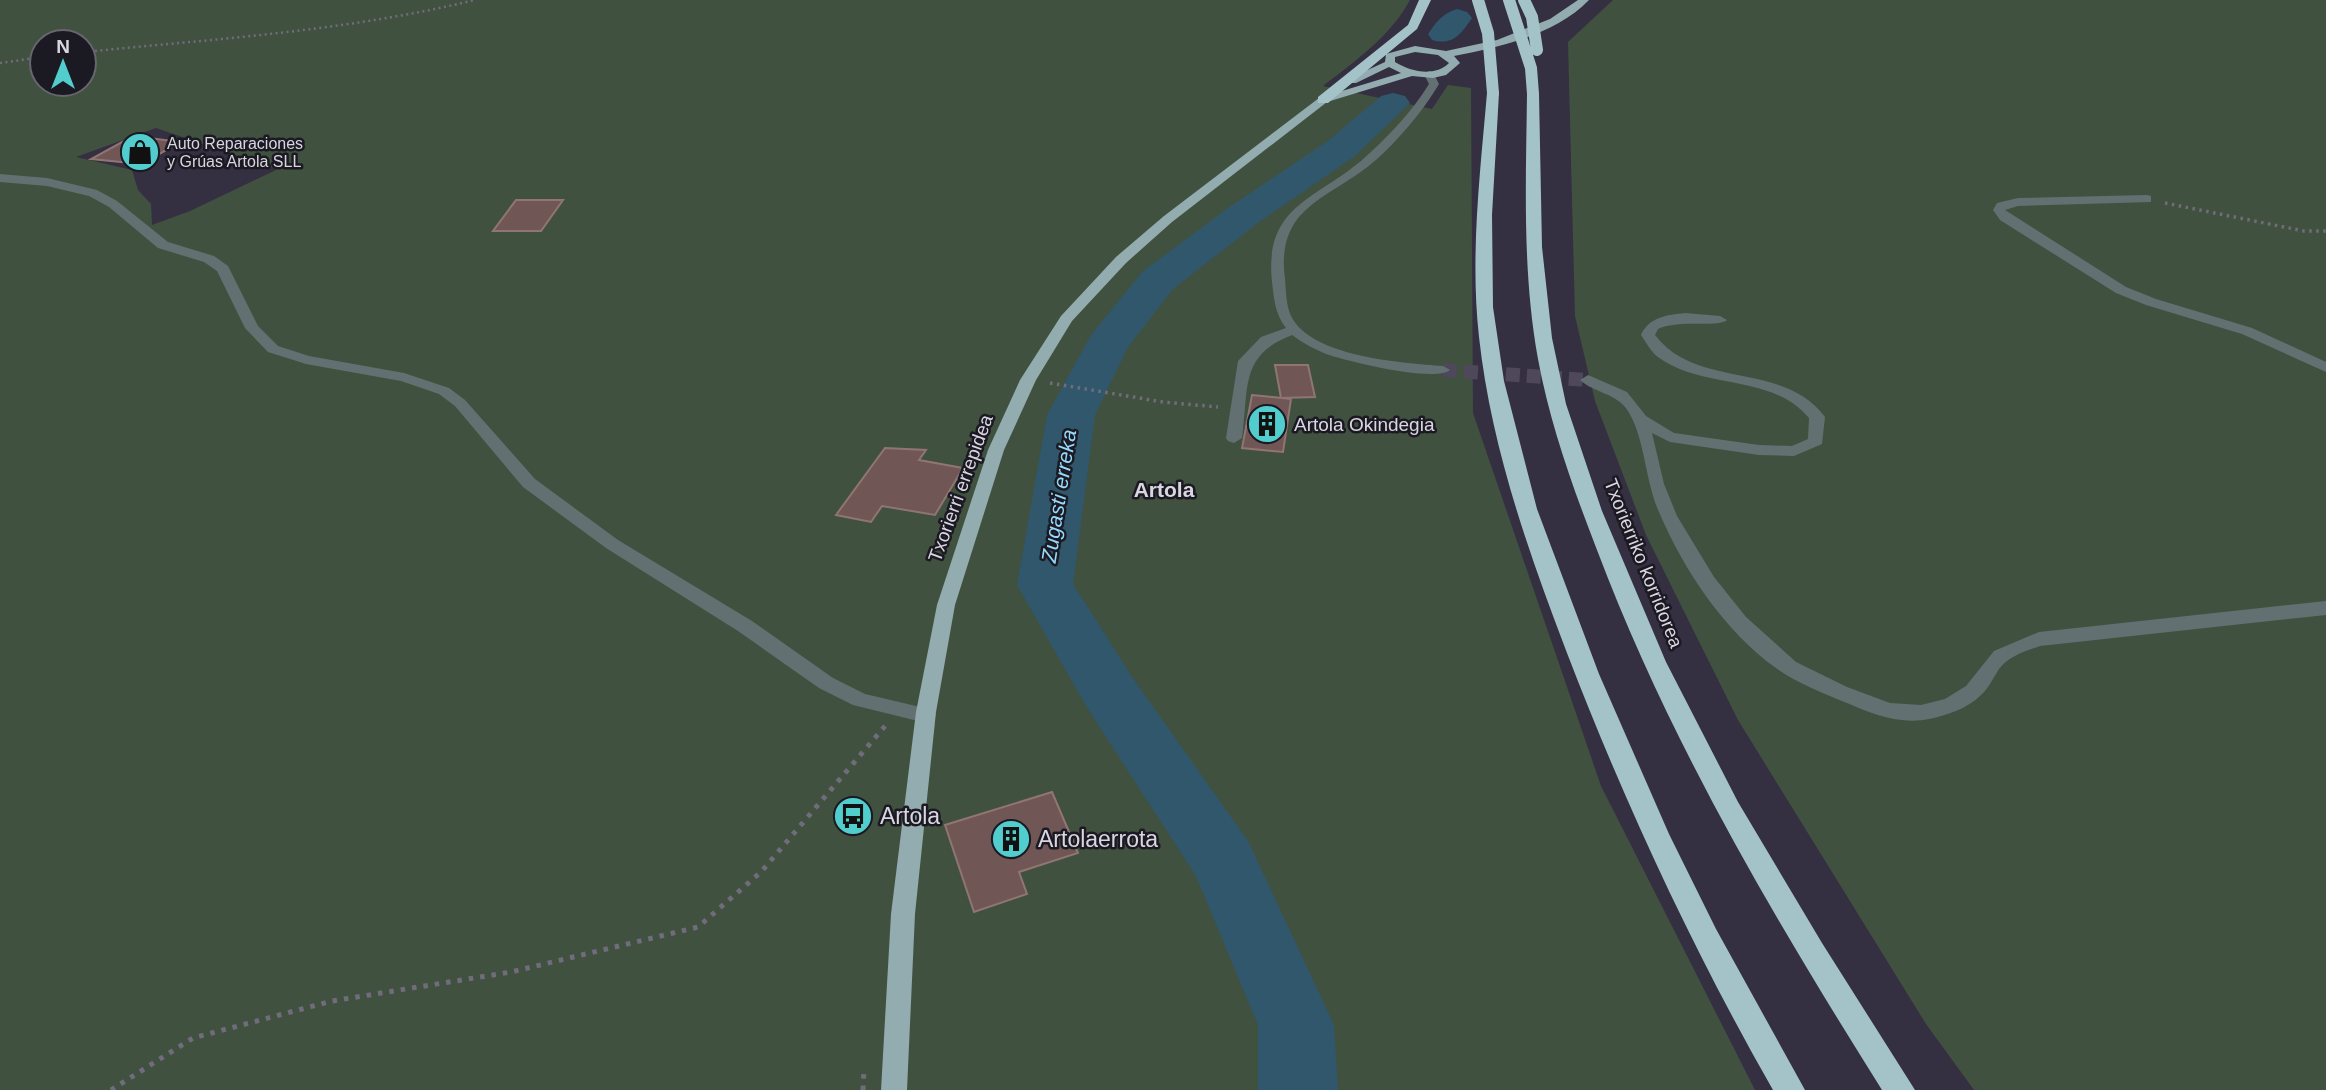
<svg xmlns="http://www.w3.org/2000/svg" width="2326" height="1090" font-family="Helvetica,sans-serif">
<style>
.green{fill:#415140;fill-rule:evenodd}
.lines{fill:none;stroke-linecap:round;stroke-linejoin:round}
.river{fill:#30576b;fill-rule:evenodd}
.building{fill:#705756;stroke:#907574;stroke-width:2}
.minor-tunnel{stroke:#4e485a;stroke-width:14;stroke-dasharray:14 7;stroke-linecap:butt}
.path-far2{stroke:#716c7c;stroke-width:2.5;stroke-dasharray:2 3.5;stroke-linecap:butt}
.path-far1{stroke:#716c7c;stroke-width:3.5;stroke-dasharray:2.5 4.5;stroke-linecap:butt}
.path{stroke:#716c7c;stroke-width:5;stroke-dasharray:4.5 7;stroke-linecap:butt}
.minor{fill:#637071;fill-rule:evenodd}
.major{fill:#92acaf;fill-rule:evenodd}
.highway{fill:#a4c3c8;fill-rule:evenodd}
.highway-bridge{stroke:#a4c3c8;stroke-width:12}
.labels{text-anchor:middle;stroke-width:5;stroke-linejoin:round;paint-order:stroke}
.far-poi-label{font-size:16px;fill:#d9d6e2;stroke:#1b1921;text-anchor:start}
.poi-label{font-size:19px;fill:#d9d6e2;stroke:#1b1921;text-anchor:start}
.street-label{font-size:19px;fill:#d9d6e2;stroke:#1b1921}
.neighbourhood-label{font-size:21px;font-weight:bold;fill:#d9d6e2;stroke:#1b1921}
.water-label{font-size:21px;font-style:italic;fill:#95dafe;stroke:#1b1921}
.near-poi-label{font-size:23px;fill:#d9d6e2;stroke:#1b1921;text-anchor:start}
</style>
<rect width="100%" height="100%" fill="#352f42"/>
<path class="green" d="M0,0H1410C1390,37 1355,61 1323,86L1432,109L1448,85L1471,88L1473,413L1601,786L1755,1090H0ZM42,42H84V84H42ZM156,128L276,169V170L190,211L152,225L151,204L138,190L132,170L76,157Z
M1613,0H2326V1090H1974L1926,1024L1738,720L1646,535L1595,401L1575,316L1568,42Z"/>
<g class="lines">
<path class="river" d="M1457,9L1467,12L1472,18C1461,34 1453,46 1432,40L1428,34C1436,22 1443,13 1457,9Z
M1393,93L1405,96L1410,103L1355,156L1259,222L1173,289L1128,347L1095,415L1073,584L1132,677L1248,841L1334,1025L1338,1090H1258V1025L1196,876L1088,709L1017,585L1047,415L1091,335L1143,271L1231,206L1329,140L1381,96Z"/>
</g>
<path class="building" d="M133,136L181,142L141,164L91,159Z
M516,200H563L541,231H493Z
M1275,365H1308L1315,397L1281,398Z
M1252,395L1291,399L1283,452L1242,448Z
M885,448L926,450L919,460L963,468L935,515L882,506L871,522L836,515Z
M1052,792L1078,853L1019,872L1027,894L974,912L945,825Z"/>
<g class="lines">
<path class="minor-tunnel" d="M1443,370L1588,380"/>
<path class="path-far2" d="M84,52C215,39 347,31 475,0
M0,63L42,57"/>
<path class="path-far1" d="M2165,203L2304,231H2326
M1050,383L1163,402L1218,407"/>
<path class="path" d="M111,1090L193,1038L332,1001L511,972L698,927L761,872L885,726
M863,1090L864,1068"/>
<path class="minor" d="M1429,71L1433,72L1439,84C1422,113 1389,152 1362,171C1340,187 1315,198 1298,218C1284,236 1282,258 1285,279C1286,291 1286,305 1291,316C1311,357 1403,363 1443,366L1450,370C1436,383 1346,361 1326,354C1314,349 1303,343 1292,335C1239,355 1249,389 1242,438L1234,443L1228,441L1226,438L1238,361L1261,337L1286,328C1275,314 1274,299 1272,282C1264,207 1314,200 1361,161C1385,140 1412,112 1429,84L1424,74Z
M0,174L47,178L97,190L117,201L168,242L214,256L228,266L258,326L278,346L309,356L404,373L449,388L465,400L535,479L618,540L752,621L833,678L865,694L933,710L936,715L933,720L926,723L853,705L819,688L738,631L606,548L523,487L455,406L439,394L401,381L306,364L268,352L245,328L217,271L204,262L158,248L109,207L89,196L47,186L0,182Z
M2147,195L2151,196V202L2018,206L2005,210L2126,287L2156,299L2252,328L2326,362V372L2242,334L2146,305L2116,293L2000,220L1993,210L1997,203L2018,198Z
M1685,313L1720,316L1727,320C1718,328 1679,319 1658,329L1655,335C1696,390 1783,360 1825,417L1822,444L1794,456L1759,455L1670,442L1652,433L1664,484L1677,516L1714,577L1746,617L1796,662L1847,687L1890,703L1921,705L1945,699L1966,686L1994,651L2039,632L2326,601V615L2040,646C2026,651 2009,656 1999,669C1993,678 1989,688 1981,695C1967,709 1947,715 1929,719C1901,725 1872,714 1847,703C1823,693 1797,683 1776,668C1725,632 1683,569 1659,512C1645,481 1645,438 1628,411C1617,393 1594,393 1580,380L1588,375L1627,392L1646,416L1674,433L1759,445L1792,446L1808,439L1809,418C1772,373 1702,390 1658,357C1651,352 1646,342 1641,335C1649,317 1667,315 1685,313Z"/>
<path class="major" d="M1578,0H1589C1555,35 1500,47 1454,56L1460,63L1446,75L1433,78L1412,76L1327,102L1172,222L1126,263L1072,321L1036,380L1004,450L955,605L936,712L915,914L907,1090H881L891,914L916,712L937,605L988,450L1020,380L1061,316L1116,257L1164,216L1319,98L1401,73L1389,67L1356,83H1348V79L1385,62L1386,54L1415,46L1446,51L1497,40L1550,19ZM1415,52L1438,55L1449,63C1435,77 1411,72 1395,62V57Z"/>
<path class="highway" d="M1419,0H1431L1417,29L1328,103H1318V97L1408,25Z
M1493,89L1499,93L1492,215L1493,307L1504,381L1537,509L1599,674L1669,834L1716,929L1805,1090H1773C1693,950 1625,804 1567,653C1528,551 1491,446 1479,337C1470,256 1480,174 1487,93Z
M1533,90L1539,94L1542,247L1552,338L1566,404L1602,511L1666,662L1738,802L1822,943L1915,1090H1882C1774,918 1669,741 1597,550C1573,488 1550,424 1538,359C1522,271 1526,182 1527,94Z"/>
<path class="highway-bridge" d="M1478,0L1488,33L1493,93
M1509,0L1531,68L1533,94
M1524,0L1532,17L1537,50"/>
</g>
<defs>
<g id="shop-disc" transform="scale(2.0125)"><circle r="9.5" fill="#52cdcd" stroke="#1b1921"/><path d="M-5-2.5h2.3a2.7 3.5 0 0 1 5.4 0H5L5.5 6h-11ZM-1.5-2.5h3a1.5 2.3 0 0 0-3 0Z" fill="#111"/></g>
<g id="building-disc" transform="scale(2.0125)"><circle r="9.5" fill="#52cdcd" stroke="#1b1921"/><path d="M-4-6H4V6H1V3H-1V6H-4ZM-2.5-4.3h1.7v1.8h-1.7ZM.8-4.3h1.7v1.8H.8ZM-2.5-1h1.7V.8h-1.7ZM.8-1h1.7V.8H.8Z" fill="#111"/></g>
<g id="bus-disc" transform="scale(2.0125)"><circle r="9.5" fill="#52cdcd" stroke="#1b1921"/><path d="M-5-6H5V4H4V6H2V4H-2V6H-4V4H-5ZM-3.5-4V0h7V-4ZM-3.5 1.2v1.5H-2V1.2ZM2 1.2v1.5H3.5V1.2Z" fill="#111"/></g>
</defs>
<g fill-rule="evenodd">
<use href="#shop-disc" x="140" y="152"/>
<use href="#building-disc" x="1267" y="424"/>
<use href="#bus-disc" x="853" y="816"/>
<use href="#building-disc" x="1011" y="839"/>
</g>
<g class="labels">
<g class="far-poi-label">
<text x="167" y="149">Auto Reparaciones<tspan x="167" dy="18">y Grúas Artola SLL</tspan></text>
</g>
<g class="poi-label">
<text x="1294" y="431">Artola Okindegia</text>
</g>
<g class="street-label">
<text transform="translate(960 488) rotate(-70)" y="7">Txorierri errepidea</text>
<text transform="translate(1644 563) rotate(68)" y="7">Txorierriko korridorea</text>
</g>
<g class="neighbourhood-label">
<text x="1164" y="497">Artola</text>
</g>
<g class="water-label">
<text transform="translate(1059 496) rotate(-81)" y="7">Zugasti erreka</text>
</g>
<g class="near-poi-label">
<text x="880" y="824">Artola</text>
<text x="1038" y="847">Artolaerrota</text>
</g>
</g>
<g transform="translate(63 63)"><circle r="33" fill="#1b1921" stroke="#67656e" stroke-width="2"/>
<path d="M0-5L12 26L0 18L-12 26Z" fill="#52cdcd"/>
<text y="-10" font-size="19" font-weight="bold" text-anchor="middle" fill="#d9d6e2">N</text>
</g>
</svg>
